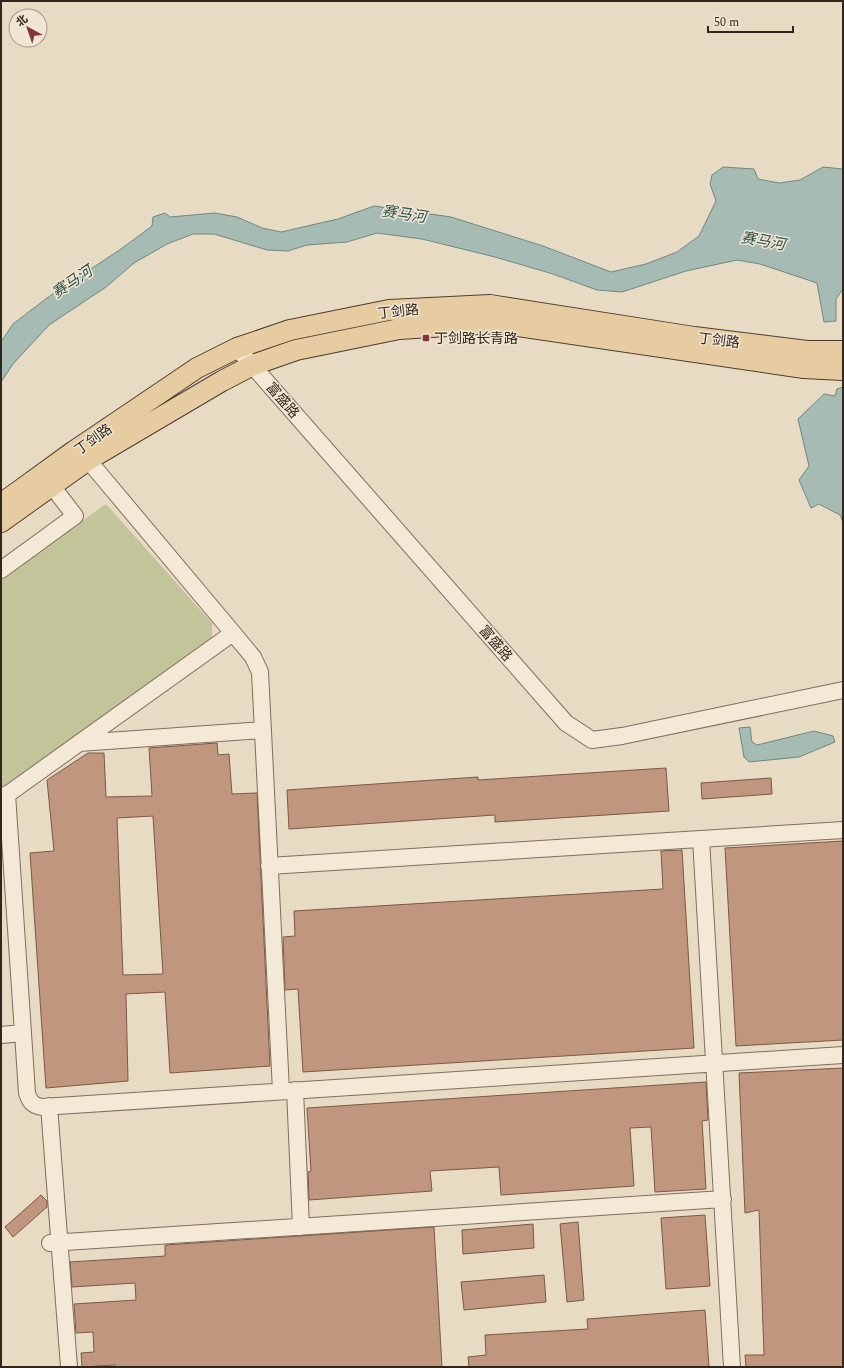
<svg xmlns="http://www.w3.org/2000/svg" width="844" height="1368" font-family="Spectral,'Noto Sans SC',serif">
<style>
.green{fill:#c2c49a}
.water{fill:#a5bbb3;stroke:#6e8880}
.building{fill:#c1967f;stroke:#7c5846;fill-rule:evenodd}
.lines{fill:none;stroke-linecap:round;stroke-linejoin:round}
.minor-casing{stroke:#806d5d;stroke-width:18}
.major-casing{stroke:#4e3c31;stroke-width:22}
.minor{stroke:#f4e9d6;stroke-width:16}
.major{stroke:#e6cca0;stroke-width:20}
.poi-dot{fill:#87353b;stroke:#f0e6d3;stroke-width:1.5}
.labels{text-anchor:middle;stroke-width:3;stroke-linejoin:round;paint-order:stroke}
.street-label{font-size:14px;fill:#32271f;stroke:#f0e6d3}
.poi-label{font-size:14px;fill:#32271f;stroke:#f0e6d3;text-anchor:start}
.water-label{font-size:15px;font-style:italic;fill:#30504c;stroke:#f0e6d3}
</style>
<rect width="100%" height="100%" fill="#e8dbc4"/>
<path class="green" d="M106,504L212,623V639L1,788V579Z"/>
<path class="water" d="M723,167L754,169L758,179L779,183L800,180L823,167L843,169V289L836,299V321L824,322L817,283L760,264L737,260L686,271L622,292L597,290L553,274L495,257L422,239L377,233L347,242L307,245L288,251L267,250L214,234H193L167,244L134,263L106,287L49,325L13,364L1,382V342L13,324L47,298L121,249L152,226L153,217L165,213L170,217L215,213L237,217L262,228L281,232L338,219L374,206L451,217L543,246L611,272L646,264L677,252L699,236L716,201L710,184L712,175Z
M843,387V522L840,515L819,504L811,508L799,480L809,466L798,419L824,394L835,396L837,389Z
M750,727L752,742L757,745L814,731L833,736L835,742L799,757L749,762L744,757L739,728Z"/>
<path class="building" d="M217,743L218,755L229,754L232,794L257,793L270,1066L170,1073L165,992L126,994L128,1081L46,1088L30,853L54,851L47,780L88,753H104L106,797L152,796L149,748ZM153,816L163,974L123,975L117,818Z
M666,768L669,811L495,822V815L289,829L287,790L478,777V780Z
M771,778L772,794L702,799L701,783Z
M843,841V1040L736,1046L725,848Z
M682,850L694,1048L303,1072L298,989L285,990L283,937L295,936L294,911L663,889L661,851Z
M843,1068V1367H746L745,1355H764L759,1210L745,1213L739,1073Z
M706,1082L708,1120L702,1121L706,1189L655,1192L651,1127L630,1128L634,1186L501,1195L499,1167L430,1171L432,1191L309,1200L308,1172L311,1171L307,1108Z
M41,1195L47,1201V1207L13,1237L5,1227Z
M705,1215L710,1286L666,1289L661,1218Z
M578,1222L584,1300L567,1302L560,1224Z
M533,1224L534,1248L463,1254L462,1230Z
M434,1227L442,1367H115V1365L82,1367L81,1353L94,1352L93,1332L76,1333L74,1304L136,1300L135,1283L72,1287L70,1262L165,1256V1245Z
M544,1275L546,1302L464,1310L461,1282Z
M705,1310L709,1367H469L468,1357L486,1355L485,1335L588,1329L587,1319Z"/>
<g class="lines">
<g class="minor-casing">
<path id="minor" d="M237,348L566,723L592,740L622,736L843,690
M88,460L233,633L253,657L260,672L281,1091
M1,570L75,516L52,486
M79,743L263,730
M7,794L27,1093C30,1102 32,1105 42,1107L843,1055
M1,799L233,633
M701,839L732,1367
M269,866L843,830
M1,1035L23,1033
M295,1090L301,1227
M49,1106L69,1367
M50,1243L723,1199"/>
</g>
<g class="major-casing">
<path id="major" d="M1,504L74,451L197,368L237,348L290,330L389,310L490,305L694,337L807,351H843
M1,522L88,460L222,381L253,365L296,350L399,329L497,323L804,368L843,370"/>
</g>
<use href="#minor" class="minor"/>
<use href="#major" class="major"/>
</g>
<rect class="poi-dot" x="422" y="334" width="8" height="8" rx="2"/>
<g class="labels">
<g class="street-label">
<text transform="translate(398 311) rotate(-6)" y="5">丁剑路</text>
<text transform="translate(719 340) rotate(7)" y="5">丁剑路</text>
<text transform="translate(283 400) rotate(49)" y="5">富盛路</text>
<text transform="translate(93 439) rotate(-35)" y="5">丁剑路</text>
<text transform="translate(496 643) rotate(49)" y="5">富盛路</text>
</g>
<g class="poi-label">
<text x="434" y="343">丁剑路长青路</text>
</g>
<g class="water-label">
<text transform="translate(404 214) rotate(8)" y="5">赛马河</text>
<text transform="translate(763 241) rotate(10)" y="5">赛马河</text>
<text transform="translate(72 282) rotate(-34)" y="5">赛马河</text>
</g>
</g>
<rect width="844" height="1368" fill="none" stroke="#32271f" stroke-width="4"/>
<g transform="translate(28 28) rotate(320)"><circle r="19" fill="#f0e6d3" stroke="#a49a8b"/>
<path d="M0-3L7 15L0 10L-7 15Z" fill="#87353b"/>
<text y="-6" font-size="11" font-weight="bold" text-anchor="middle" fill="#32271f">北</text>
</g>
<path d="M708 26v6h85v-6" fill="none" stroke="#32271f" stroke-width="2"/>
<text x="714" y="26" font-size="12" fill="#32271f" stroke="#f0e6d3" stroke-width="3" paint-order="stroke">50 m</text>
</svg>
